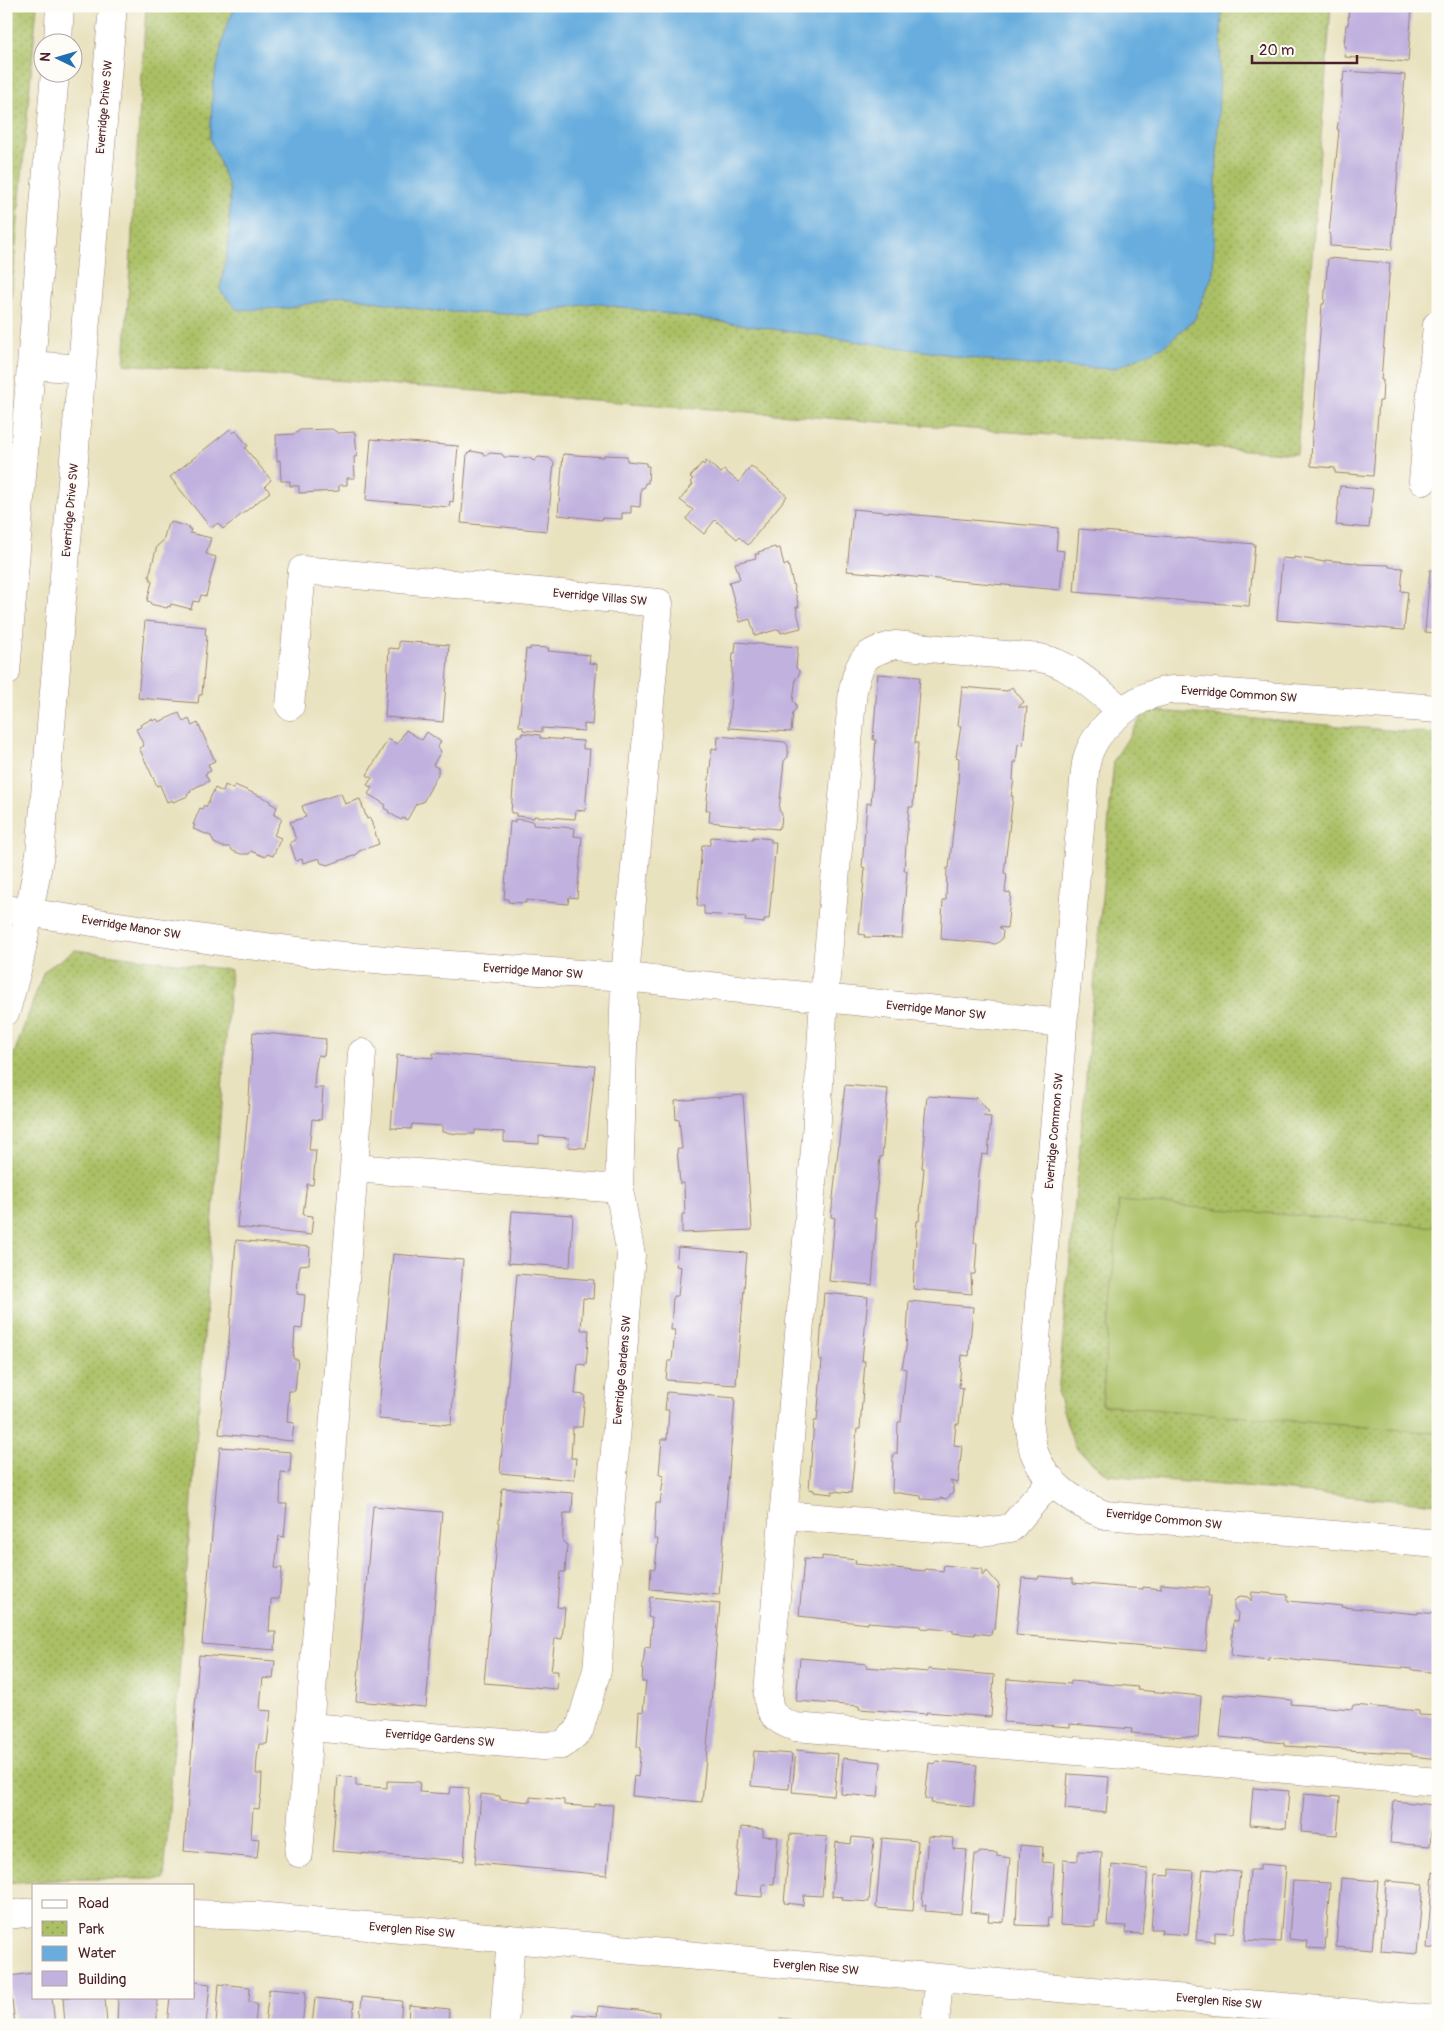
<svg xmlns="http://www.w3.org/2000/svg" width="1444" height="2031" font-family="Pangolin,sans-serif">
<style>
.park{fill:url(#park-dots);stroke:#7a7048}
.pitch{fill:#aac065;stroke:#7a7048}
.water{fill:#68adde;stroke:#596684}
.building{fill:#c0b1de}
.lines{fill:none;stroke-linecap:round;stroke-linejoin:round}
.minor-casing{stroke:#9a8075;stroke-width:29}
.minor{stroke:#fff;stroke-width:28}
.labels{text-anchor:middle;stroke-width:4;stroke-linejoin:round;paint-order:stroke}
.street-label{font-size:12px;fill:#4a1f2b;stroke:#fdfcf7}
</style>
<defs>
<pattern id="park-dots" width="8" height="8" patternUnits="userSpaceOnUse" patternTransform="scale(1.25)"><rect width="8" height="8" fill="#aac065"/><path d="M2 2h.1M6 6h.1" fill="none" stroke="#8c9b53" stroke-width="1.8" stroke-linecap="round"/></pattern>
</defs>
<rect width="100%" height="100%" fill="#fdfcf7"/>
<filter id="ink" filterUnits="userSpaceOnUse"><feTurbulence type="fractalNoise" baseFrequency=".02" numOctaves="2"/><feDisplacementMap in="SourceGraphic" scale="10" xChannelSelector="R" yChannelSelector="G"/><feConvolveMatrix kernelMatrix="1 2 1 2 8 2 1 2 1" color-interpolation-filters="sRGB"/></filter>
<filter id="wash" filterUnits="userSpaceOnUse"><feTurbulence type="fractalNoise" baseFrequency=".0096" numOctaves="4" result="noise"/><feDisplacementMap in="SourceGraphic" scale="20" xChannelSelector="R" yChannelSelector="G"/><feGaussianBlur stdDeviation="1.12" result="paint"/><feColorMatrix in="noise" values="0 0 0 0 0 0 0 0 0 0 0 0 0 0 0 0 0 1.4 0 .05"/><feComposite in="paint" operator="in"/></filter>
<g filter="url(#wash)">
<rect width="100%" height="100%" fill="#e9e2bf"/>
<path class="park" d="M6,6H37L6,356Z
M146,6H1331L1297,454L124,364Z
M1146,710L1438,734V1504L1107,1475L1074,1446L1058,1394L1114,760Z
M75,950L231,970L164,1879H69L6,1884V1076L44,971Z"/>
<path class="pitch" d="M1119,1201L1438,1227V1433L1102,1405Z"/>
<path class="water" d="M236,6H1222L1213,274L1194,320L1164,346L1113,369L1013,364L593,303L527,315L430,311L345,296L289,308L237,310L220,290L229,241L230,190L210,138L213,84L226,27Z"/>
<g id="blocks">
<path class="building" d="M1349,6H1412L1408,62L1345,57L1346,46H1344L1346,25H1348Z
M1344,71L1405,75L1392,250L1330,246V235L1329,234L1339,130L1337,129L1342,101V81H1343Z
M1328,258L1390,263L1381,380H1383L1382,401H1379L1373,476L1335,473V468L1311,466L1312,430H1313L1322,304H1324Z
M230,429L233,433L236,431L248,446L245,448L271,480L265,486L270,492L223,529L218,523L211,528L170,477Z
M332,429L338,433L355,432L357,456L354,457L355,478H347V485H339V491L299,493V486H290V481H281L280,460L277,461L276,435L295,434L300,430Z
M371,439L458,446L453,502L450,501L449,507L366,500Z
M471,451L482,453L486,456L490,453L502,454L504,457L530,458L532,460L535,461L538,457L549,458L554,463L547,531L461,523L467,455Z
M563,454L604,457V455L627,456V461L646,463V466H649L648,483H645L644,488H641L640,507L631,506V513H622V519L602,518V520L558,515Z
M706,461L721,473L724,470L739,482L751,466L787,496L748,545L739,537L737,539L715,520L704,534L686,519L693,510L680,500L693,484L690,482L693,479L690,477L702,463L704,465Z
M1340,486L1373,489L1369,528L1336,525Z
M853,509L1058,528L1056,550L1064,551L1060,590L847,571Z
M171,522L189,527L188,529H191L190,533L211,538L206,554L216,557L206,596L201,595L199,602L193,601L191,609L171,604L170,607L168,606L167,608L150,604L151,602L147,601L152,582L149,576L157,546L163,541L168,523L171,524Z
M1079,529L1255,544L1249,606L1074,592Z
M775,547L776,549L780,548L784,566L788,564L799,607H796L801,628L781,633L779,629L755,636L750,619L740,622L729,582L740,579L735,563L756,558L755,554H759L758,552Z
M1294,557L1325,562V560L1357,563V564L1389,565V567L1403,568L1401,591L1408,592L1404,630L1277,620L1282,558L1294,559Z
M1430,570L1438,571V633L1425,632Z
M145,621L206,627L205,634L207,635L202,695H199L198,703L138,698Z
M399,641L449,645L443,722L385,717L389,648L399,649Z
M736,642L798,647L796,668L799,671V675L796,678L793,701L796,704V709L793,712L791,732L729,728L733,653H735Z
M530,647L549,648L548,651L590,655L589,663L597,664L592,725L584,724V731L542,728V732L523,730V727L519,726L526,649L530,650Z
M878,674L920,677L915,743H918L913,807H909L904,871H907L902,938L864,937L865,935L859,934L865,868L862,867L867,803L871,804L876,740H873Z
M962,687L1007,691L1012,687L1024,702L1018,707H1027L1023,745L1018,744L1016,763L1014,762L1013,780H1014L1011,796H1013L1004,873L1007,874L1005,892L1011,893L1007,928L999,927L1003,932L1002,939L996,944L941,939L943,900H946L947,868H949L958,786L959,758L956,757L961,726H958Z
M179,713L183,722L189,719L192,726L198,723L215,761L208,764L211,771L205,774L209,781L190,790L191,792L187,794L188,796L173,802L172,800L167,802L160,785L157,786L139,748L144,746L136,729L141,727L140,725L152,719L153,721L157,719L159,722Z
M406,730L422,740L427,732L441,742L437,748L441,751L433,765L438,768V774L423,802L416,804L407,820L403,818L401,820L388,812L389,811L384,808L386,805L368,794L372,788L367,785L372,778L367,775L388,739L397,744Z
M522,733L540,735V738L583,741V749H590L585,811L576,810L575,819L534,816V818L516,816V813H511L517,736H522Z
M718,736L785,742L788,746V757L784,761L779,810L782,814L781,825L778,829L709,822L710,810H706L712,748L717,749Z
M225,785L233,789L235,785L271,801L270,803L277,807L274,815L282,819L274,835L281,838L273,856L267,854L265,857L251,851L249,854H241L233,851L229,847H223L214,843L211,836L193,829L195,825H193L200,808L202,809L204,805L206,807L215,788L223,792Z
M341,793L345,804L360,799L367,819L370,818L379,844L359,851L356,855L328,865L321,863L319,858L303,863L302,859L296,861L290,843L296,840L290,822L306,817L302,806Z
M515,819L533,821V825L575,828L574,836L582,837L577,898L569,897L568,904L526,900V903L508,902V899H504L510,822H515Z
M711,837L753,840V837L771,839V842H776L769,919H764V923L745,921L746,917L704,914V906H697L702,845H710Z
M253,1032L326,1039L324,1056L318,1055L315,1072L314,1088H323L321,1120L312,1119L309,1150H316L313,1185L307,1184L303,1215L313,1216L311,1235L237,1227L249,1099Z
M433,1053L595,1066L586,1148L568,1147L569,1138L539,1136V1144L523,1143L504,1142V1132L475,1130V1134H459L442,1132V1126L412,1124L411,1129L391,1128L397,1055L433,1058Z
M845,1085L888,1089L882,1157H880L874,1218H877L872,1285L829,1281L835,1218L831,1217Z
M743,1095L752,1230L682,1233V1214H685L684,1183L680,1184L677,1149H682L679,1119L676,1120L675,1101Z
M927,1096L974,1099L977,1097L989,1112L983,1116L991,1117L988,1155L982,1154L979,1172L974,1243H977L975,1274H971L972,1294L913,1289L917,1221H919L924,1168H922L925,1135H923Z
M512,1211L573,1215L570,1267L508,1263Z
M236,1240L310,1247L309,1264L300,1265L298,1279L297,1294L305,1295L302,1329L295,1328L293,1359H298L295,1391H289L287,1422L294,1423L292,1441L219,1434L229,1338Z
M678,1247L747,1253L736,1385L666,1380L668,1361H672L675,1330H671L673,1296H678L681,1267L676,1266Z
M393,1254L463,1260L451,1425L378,1419Z
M517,1274L594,1280L593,1299L583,1298L581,1330H589L586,1365L578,1364L575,1394L585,1395L582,1427H573L571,1458H576L574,1480L500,1473Z
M824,1293L868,1297L862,1361H865L860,1429H857L851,1493L832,1491V1494L814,1492V1490L809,1489L814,1421H817L822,1360L819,1359Z
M909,1301L973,1307L969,1356L962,1355L959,1387L963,1388L959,1424H956L954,1445L962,1446L958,1483L950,1481L953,1485V1493L946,1499L940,1498V1500L921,1499V1496L892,1492L893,1454H897L898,1422H901L906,1369L902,1368L906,1348Z
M667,1392L735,1398L719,1595L650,1589L651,1568L655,1569L658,1539H654L656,1503H660L664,1475L659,1474L662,1439H667L669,1410H665Z
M220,1447L291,1452L290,1473L281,1472L280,1504H287L284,1537L279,1536L275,1568H282L279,1599H271L269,1632H276L275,1650L202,1644Z
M502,1488L573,1493L572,1513H564L563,1527V1542L567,1545L565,1572H560L557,1607L565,1608L562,1639L555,1638L551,1671H558L557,1689L484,1683Z
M373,1506L442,1512L426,1707L356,1701Z
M822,1556L856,1560L855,1564L925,1571V1569L943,1571L944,1565L982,1569V1576L987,1571L1000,1586L997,1588H999L995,1629H992L991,1635L975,1633V1635L953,1633V1630L921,1628V1626L868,1622V1624L799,1616L804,1559L822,1560Z
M1039,1576L1073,1579V1583L1143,1589V1587L1161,1589V1584L1209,1588L1208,1596H1211L1206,1651L1016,1635L1022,1578L1038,1579Z
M1252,1592L1288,1595V1601L1343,1606L1342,1607L1418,1614V1612L1435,1614V1608H1438V1673L1413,1670V1669L1302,1660L1301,1661L1269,1657V1660L1231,1656L1233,1621L1237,1622L1238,1613L1234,1608V1601L1240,1596L1248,1597L1251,1601Z
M650,1597L720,1604L702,1802L632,1796L634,1776L638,1777L641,1748L637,1747L639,1711L643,1712L646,1682H642L643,1665L645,1647L650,1648L652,1618L648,1617Z
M199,1655L275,1661L273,1679L263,1678L261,1696L260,1710L271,1711L267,1744H259L257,1758L256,1774H262L261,1794L259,1809L253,1808L251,1838L259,1839L257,1858L184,1851Z
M800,1658L867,1664L866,1667L928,1672V1669L994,1675L991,1717L926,1712L927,1714L859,1709V1706L796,1701Z
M1007,1679L1071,1684V1681L1138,1687L1137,1690L1201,1696L1198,1738L1131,1733L1132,1729L1070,1724V1727L1004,1722Z
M1224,1694L1292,1700L1291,1704L1352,1709L1353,1705L1419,1711V1715L1438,1716V1759L1412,1756V1754L1284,1746V1743L1220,1737Z
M796,1750L838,1754L834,1796L792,1792Z
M754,1751L792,1754L789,1789L751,1786Z
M843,1758L881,1762L878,1797L841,1794Z
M936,1761L977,1765L973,1807L931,1803L932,1799H925L929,1763L935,1764Z
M1068,1774L1109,1777L1106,1813L1065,1809Z
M338,1776L356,1778V1786L387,1788V1781L420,1782L419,1792L450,1794L451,1787L469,1788L464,1861L332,1851Z
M1253,1788L1289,1791L1286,1828L1250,1825Z
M481,1794L500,1796V1799L530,1802V1797L564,1800V1805L595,1807V1804L613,1805L607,1875L475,1863Z
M1304,1794L1340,1797L1337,1835L1301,1832Z
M1394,1801L1433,1805L1430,1846L1390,1843Z
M741,1827L763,1829V1836L778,1837L774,1885L763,1884L762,1897L735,1895Z
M790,1834L827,1837L822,1896L804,1895L803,1905L784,1903Z
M928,1836L954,1838L953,1849L967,1850L961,1914L925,1911L926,1905H922Z
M852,1837L874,1839L869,1902L842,1900L843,1897L832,1896L836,1842L851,1844Z
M882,1838L918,1841L913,1911L876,1908Z
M1020,1845L1043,1847L1042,1862L1054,1863L1051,1918H1048L1047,1926L1016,1925Z
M1078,1851L1102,1852L1098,1921H1095V1927L1060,1925L1063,1860L1078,1861Z
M979,1852L997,1853V1856L1010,1858L1004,1922L988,1921L989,1914L970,1912L975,1854H979Z
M1260,1864L1286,1866L1280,1942L1245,1940L1250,1870H1260Z
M1112,1865L1148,1869L1142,1934L1125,1933L1126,1926L1107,1925Z
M1170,1869L1194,1871L1188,1935L1161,1933L1162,1929H1151L1155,1875L1170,1876Z
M1203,1869L1240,1872L1234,1933L1215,1932V1942L1196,1940Z
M1433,1872L1438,1873V1949L1427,1948Z
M1341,1878L1378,1881L1372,1950L1336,1947Z
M1293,1881L1330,1883L1325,1949L1307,1948L1308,1941L1289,1939Z
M1386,1881L1423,1884L1417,1954L1381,1951Z
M34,1973V1997H52L55,2025H15L9,1976Z
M194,1982L210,1984L206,2025H167L170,1997H194Z
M219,1984L250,1987L249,2002L257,2003L255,2025H216Z
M269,1989L306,1992L302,2025H265Z
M63,1997H105L107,2025H65Z
M118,1997H157V2025H117Z
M362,1997L402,2001L400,2025H359Z
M315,1998L354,2002L352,2025H312Z
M409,2005L449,2009L448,2025H408Z
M598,2006L659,2012L658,2025H573L574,2014L597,2016Z
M780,2018L829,2023V2025H779Z"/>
</g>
</g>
<g filter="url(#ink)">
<use href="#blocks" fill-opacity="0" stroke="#9a8075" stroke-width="1"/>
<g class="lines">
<g class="minor-casing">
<path id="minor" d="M58,42L60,6
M32,365L81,369
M1423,481L1437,325
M6,672L55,72
M290,706L302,570L659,603L625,977L619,1189L631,1255L597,1670L579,1731L562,1745L543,1746L309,1727
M1438,709L1188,690C1181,690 1173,689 1165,691C1134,697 1095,727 1087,759C1085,766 1085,774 1084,781L1029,1421C1031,1431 1031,1443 1034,1452C1046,1485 1075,1503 1105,1515L1438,1544
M1123,711C1098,692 1071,663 1040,658L895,645C863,653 860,660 853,690L824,997L816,1137L768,1693C767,1713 777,1721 795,1727L1438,1782
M6,909L232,943L322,954L407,962L625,977L1062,1023
M6,1011L20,959L40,854L113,6
M354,1168L362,1053
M783,1515L982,1532L1011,1528L1052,1480
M299,1853L354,1168L619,1189
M194,1914L257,1916L939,1978L1438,2020
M6,1915L34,1912
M504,2025L511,1939
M935,2025L939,1978"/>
</g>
<use href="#minor" class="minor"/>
</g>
</g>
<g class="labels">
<g class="street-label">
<text transform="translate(104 107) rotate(-85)" y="4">Everridge Drive SW</text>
<text transform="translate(70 510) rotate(-85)" y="4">Everridge Drive SW</text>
<text transform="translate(600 597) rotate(5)" y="4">Everridge Villas SW</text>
<text transform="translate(1239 694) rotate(4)" y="4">Everridge Common SW</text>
<text transform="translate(131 927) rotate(9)" y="4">Everridge Manor SW</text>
<text transform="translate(533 971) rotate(4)" y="4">Everridge Manor SW</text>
<text transform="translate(936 1010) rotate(6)" y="4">Everridge Manor SW</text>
<text transform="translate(1054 1131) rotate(-85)" y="4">Everridge Common SW</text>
<text transform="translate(622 1370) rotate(-85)" y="4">Everridge Gardens SW</text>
<text transform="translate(1164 1519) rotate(6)" y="4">Everridge Common SW</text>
<text transform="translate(440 1738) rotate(5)" y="4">Everridge Gardens SW</text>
<text transform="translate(412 1930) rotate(5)" y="4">Everglen Rise SW</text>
<text transform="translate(816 1967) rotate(5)" y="4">Everglen Rise SW</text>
<text transform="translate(1219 2001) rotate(5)" y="4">Everglen Rise SW</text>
</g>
</g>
<rect width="1444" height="2031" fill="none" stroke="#fdfcf7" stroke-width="25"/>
<rect x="32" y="1884" width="162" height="115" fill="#fdfcf7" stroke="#b5a4a5"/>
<rect x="42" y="1900" width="25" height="8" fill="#ffffff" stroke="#b5a4a5"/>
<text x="78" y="1908" font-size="15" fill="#4a1f2b">Road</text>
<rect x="42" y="1921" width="25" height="15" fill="url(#park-dots)" stroke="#b5a4a5"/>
<text x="78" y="1934" font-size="15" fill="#4a1f2b">Park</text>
<rect x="42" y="1946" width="25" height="15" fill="#68adde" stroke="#b5a4a5"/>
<text x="78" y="1958" font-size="15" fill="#4a1f2b">Water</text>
<rect x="42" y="1971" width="25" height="15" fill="#c0b1de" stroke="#b5a4a5"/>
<text x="78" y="1984" font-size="15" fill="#4a1f2b">Building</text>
<g transform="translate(58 58) rotate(275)"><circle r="24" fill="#fdfcf7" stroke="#b5a4a5"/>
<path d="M0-4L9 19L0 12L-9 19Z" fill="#1f6fb2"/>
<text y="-8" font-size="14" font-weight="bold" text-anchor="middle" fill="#4a1f2b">N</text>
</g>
<path d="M1252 55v8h105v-8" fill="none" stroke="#4a1f2b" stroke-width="2.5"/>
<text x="1259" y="55" font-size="15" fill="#4a1f2b" stroke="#fdfcf7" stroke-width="4" paint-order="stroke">20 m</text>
</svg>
